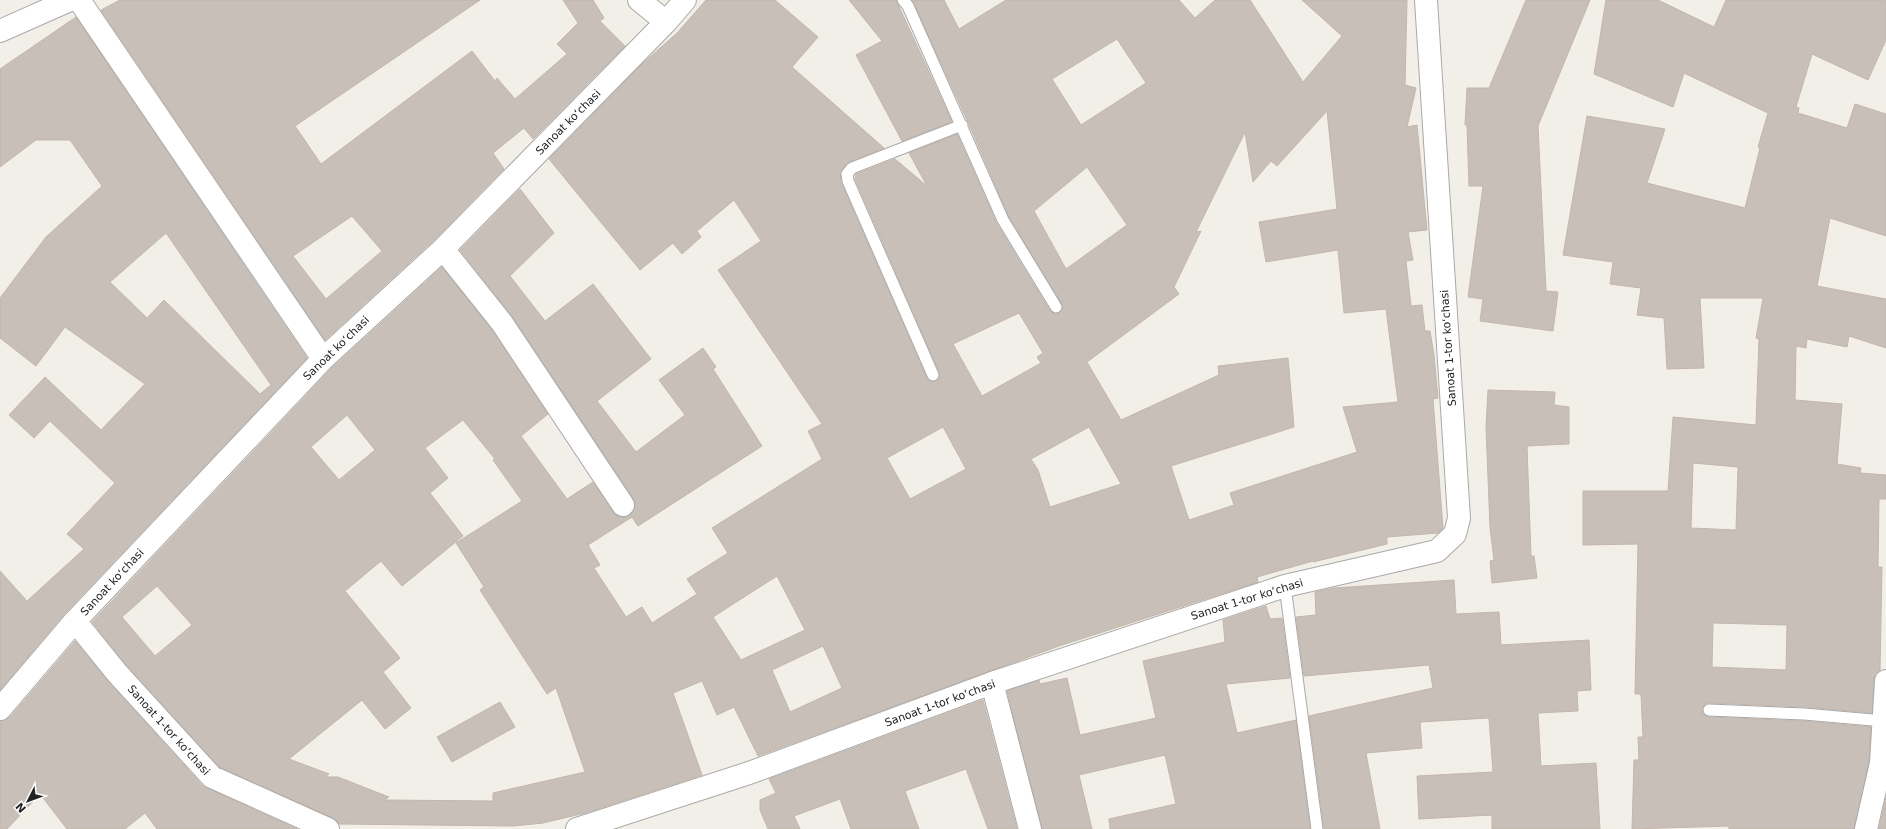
<svg xmlns="http://www.w3.org/2000/svg" width="1886" height="829" font-family="'DejaVu Sans',sans-serif">
<style>
.building{fill:#c7bfb8;stroke:#c4b6ab;fill-rule:evenodd}
.lines{fill:none;stroke-linecap:round;stroke-linejoin:round}
.lane-casing{stroke:#a9a9a9;stroke-width:13}
.street-casing{stroke:#a9a9a9;stroke-width:24}
.lane{stroke:#fff;stroke-width:11}
.street{stroke:#fff;stroke-width:22}
.labels{text-anchor:middle;stroke-width:3;stroke-linejoin:round;paint-order:stroke}
.street-label{font-size:11px;fill:#222;stroke:#fff}
</style>
<rect width="100%" height="100%" fill="#f2efe9"/>
<path class="building" d="M120,0H480L295,126L321,164L472,51L495,81L497,78L515,99L567,54L557,44L578,23L563,0H593L604,18L600,21L625,46L533,139L524,128L493,153L504,169L434,240L325,340L101,10ZM352,216L382,251L326,299L293,256Z
M706,0H775L818,37L792,67L884,148L847,163L840,172L841,182L927,378L933,382L939,379V372L855,179L856,174L895,159L927,186L909,153L957,134L997,224L1050,311L1053,313H1059L1063,306L1009,217L968,122L912,0H944L959,29L1006,0H1179L1195,18L1215,0H1250L1303,82L1342,36L1302,0H1407L1405,85L1416,88L1407,127L1417,125L1427,230L1408,232L1413,260L1406,261L1411,306L1422,305L1425,331H1430L1434,355L1438,398L1433,399L1443,528L1438,533L1387,537V544L1313,562V561L1257,577L1258,582L1059,646L758,756L734,707L717,715L702,681L673,693L702,775L585,813L543,823L514,826L339,824L333,818L219,767L126,665L92,622L332,368L442,267L492,330L548,414L521,436L567,499L593,482L617,516L624,517L630,515L634,511L635,505L633,498L512,316L460,250L520,189L554,233L510,276L545,321L593,284L651,359L597,401L636,452L685,415L659,380L703,348L716,367L713,369L762,446L638,526L632,517L588,545L600,565L594,568L626,617L642,607L652,623L697,594L687,579L728,553L712,528L822,459L808,431L822,424L718,270L761,241L734,200L697,231L701,237L682,254L673,243L640,270L549,159L642,64L677,33ZM1117,39L1146,83L1081,125L1052,79ZM1327,111L1337,209L1259,222L1266,262L1338,250L1344,313L1386,309L1398,402L1343,407L1357,452L1230,493L1234,505L1189,520L1171,466L1294,427L1288,358L1218,366L1219,375L1121,420L1087,362L1179,294L1174,287L1201,231L1196,232L1245,132L1253,182L1271,161L1277,166ZM1087,167L1127,225L1066,269L1034,211ZM1019,313L1043,353L1037,357L1041,363L982,396L953,344ZM347,415L375,450L339,480L311,447ZM463,420L495,459L493,460L522,501L456,543L484,587L480,590L547,694L556,688L585,772L493,793V801L384,800L389,797L338,777H325L329,774L289,759L362,700L385,729L411,708L383,672L400,658L345,591L381,561L402,586L463,536L430,493L448,478L425,448ZM943,427L966,469L910,499L887,458ZM1089,427L1121,484L1050,507L1038,470L1031,459ZM777,576L805,630L741,660L713,617ZM157,586L192,625L155,656L122,617ZM823,646L842,688L790,712L772,670Z
M849,0H896L952,122L902,141L856,55L882,41Z
M1526,0H1590L1538,126L1546,291L1558,292L1553,331L1480,321L1483,299L1468,297L1483,186H1469L1467,125H1465L1467,88H1489Z
M1606,0H1658L1714,27L1726,0H1886V40L1868,80L1812,54L1796,107L1799,108L1798,113L1847,128L1855,104L1886,114V236L1830,218L1817,286L1886,299V348L1849,336L1847,347L1807,339L1806,348L1796,346L1795,400L1842,404L1837,464L1861,468L1860,473L1886,475V499H1879L1878,567H1882L1880,670L1875,674L1874,680L1872,713L1805,707L1709,703L1705,704L1702,709L1703,714L1709,717L1804,721L1871,727L1869,761L1854,829H1729V826L1632,829L1634,760H1639L1638,737H1643L1641,694H1635L1638,544L1583,545V491H1668L1673,417L1756,425L1759,339L1756,338L1763,298H1700L1704,368L1667,369L1664,318L1637,315L1641,288L1610,284L1613,262L1563,255L1587,116L1665,129L1647,183L1745,208L1760,148L1758,147L1768,113L1684,73L1673,107L1594,74ZM1693,463L1738,467L1736,530L1691,528ZM1713,623L1787,625L1786,670L1712,667Z
M76,17L307,358L66,612L0,690V571L27,601L84,549L67,534L115,483L50,421L34,438L9,415L45,377L101,430L145,384L65,327L36,366L0,338V298L46,237L102,186L70,140H36L0,167V69ZM166,233L271,385L260,394L164,300L147,318L110,282Z
M1488,390L1555,392L1554,405L1569,407V444L1527,446L1531,556H1534L1537,578L1492,583L1490,561L1494,560L1490,528L1486,427Z
M1454,580L1456,614L1499,612L1501,645L1589,640L1591,690L1577,691L1578,711L1538,713L1541,766L1596,763L1600,829H1492V815L1419,819L1417,776L1493,772L1489,718L1420,722L1422,748L1366,753L1380,829H1324L1309,716L1433,688L1429,665L1304,676L1296,617L1316,615L1315,592L1334,588Z
M1266,606L1270,619L1282,618L1290,678L1226,684L1237,733L1296,720L1310,829H1110L1109,819L1176,804L1165,755L1079,775L1092,829H1042L1007,691L1039,680L1040,684L1067,678L1080,735L1156,718L1143,661L1225,642L1223,620Z
M75,641L108,681L203,786L297,829H157L145,813L125,829H67L40,794L7,829H0V721L10,717Z
M983,700L1017,829H988L966,769L905,791L919,829H851L840,799L794,816L800,829H768L760,810V800L776,793L769,779Z
M500,702L515,727L452,762L437,737Z
M1886,797V829H1879Z"/>
<g class="lines">
<g class="lane-casing">
<path id="lane" d="M903,0L908,6L1003,220L1056,307
M933,375L848,181L847,174L852,168L962,125
M1285,586L1317,829
M1709,710L1804,714L1884,721"/>
</g>
<g class="street-casing">
<path id="street" d="M79,0L323,359
M639,0L666,22
M0,31L70,0
M443,249L502,323L623,505
M75,621L117,673L212,777L328,829
M992,683L1030,829
M0,709L75,621L323,359L443,249L666,22L685,0
M577,829L749,773L992,683L1285,586L1437,551L1455,534L1459,518L1426,0
M1866,829L1881,763L1886,681"/>
</g>
<use href="#lane" class="lane"/>
<use href="#street" class="street"/>
</g>
<g class="labels">
<g class="street-label">
<text transform="translate(568 122) rotate(-45)" y="4">Sanoat koʻchasi</text>
<text transform="translate(336 348) rotate(-44)" y="4">Sanoat koʻchasi</text>
<text transform="translate(1448 348) rotate(-94)" y="4">Sanoat 1-tor ko‘chasi</text>
<text transform="translate(112 582) rotate(-47)" y="4">Sanoat koʻchasi</text>
<text transform="translate(1247 599) rotate(-17)" y="4">Sanoat 1-tor ko‘chasi</text>
<text transform="translate(940 703) rotate(-20)" y="4">Sanoat 1-tor ko‘chasi</text>
<text transform="translate(169 730) rotate(48)" y="4">Sanoat 1-tor ko‘chasi</text>
</g>
</g>
<g transform="translate(28 801) rotate(228)" stroke="#ffffff" stroke-width="3" paint-order="stroke">
<path d="M0-3L7 15L0 10L-7 15Z" fill="#222222"/>
<text y="-6" font-size="11" font-weight="bold" text-anchor="middle" fill="#222222">N</text>
</g>
</svg>
